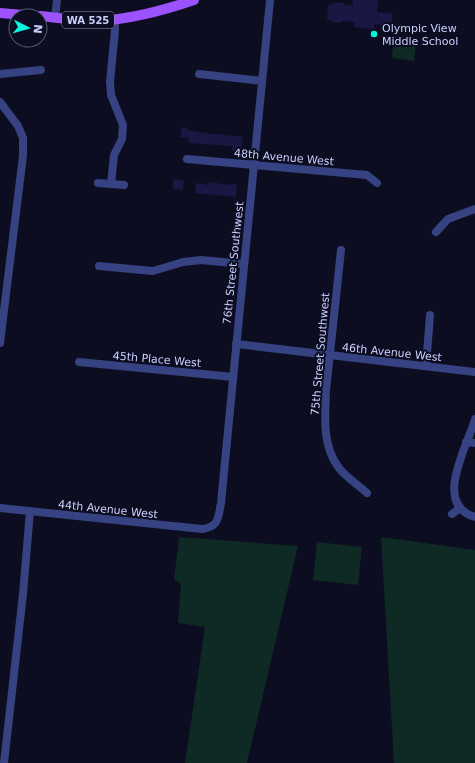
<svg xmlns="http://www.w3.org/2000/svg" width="475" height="763" font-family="'DejaVu Sans',sans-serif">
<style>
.green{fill:#0f2a24}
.building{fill:#181842}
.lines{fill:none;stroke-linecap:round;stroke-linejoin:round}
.minor{stroke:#364281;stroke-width:8}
.major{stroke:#9c52ff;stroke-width:10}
.poi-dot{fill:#00f6dd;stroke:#0c0d20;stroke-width:1.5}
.labels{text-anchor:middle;stroke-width:4;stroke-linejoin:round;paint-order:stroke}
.shield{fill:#0c0d20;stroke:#9296bc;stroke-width:1}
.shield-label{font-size:10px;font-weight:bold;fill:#cbd0ff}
.poi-label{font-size:11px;fill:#cbd0ff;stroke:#0c0d20;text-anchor:start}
.street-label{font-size:11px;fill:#cbd0ff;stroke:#0c0d20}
</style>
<rect width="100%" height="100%" fill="#0c0d20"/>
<g class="green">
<path d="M394,36l23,2 -3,23 -22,-3z"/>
<path d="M179,537l119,9 -51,217h-62l20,-136 -27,-4 3,-39 -7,-5z"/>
<path d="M381,537l94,13v213h-81z"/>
<path d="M317,542l45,5 -4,38 -45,-5z"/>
</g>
<g class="building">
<path d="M353,0h25l-1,12 16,2 -2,12 -17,-2v5l-20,-2 1,-5 -13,-1 -1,2 -11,-1 1,-2h-4l1,-15h4l1,-3 11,1v2l9,1z"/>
<path d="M182,127l5,1v2l18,3 38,4 -2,15 -9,-1 1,-5 -45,-3 1,-5 -9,-1z"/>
<path d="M173,179l11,1 -1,10 -10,-1z"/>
<path d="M209,182l21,3v-1h7l-1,13 -41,-4 1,-10 13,2z"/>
</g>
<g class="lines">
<g class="minor">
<path d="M55,18l2,-18"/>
<path d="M0,74l41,-4"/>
<path d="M199,74l63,7"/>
<path d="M0,102l18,24 5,12v18l-23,187"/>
<path d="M187,159l180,16 10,8"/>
<path d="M98,183l26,2"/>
<path d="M111,184l3,-29 8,-16 1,-14 -12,-30 -1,-13 5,-52v-11"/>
<path d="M436,232l12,-13 27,-10"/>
<path d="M341,250l-15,141c-1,26 -4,55 13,77 7,9 19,17 28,25"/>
<path d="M99,266l54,5 30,-9 18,-2 43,4"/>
<path d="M236,344l239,28"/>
<path d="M79,362l154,15"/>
<path d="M426,366l4,-51"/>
<path d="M475,419c-7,26 -43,86 0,98"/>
<path d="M466,442l9,1"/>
<path d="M0,508l202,21c17,-2 16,-11 19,-26l49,-503"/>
<path d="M452,514l8,-6"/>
<path d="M4,763l19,-169 7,-83"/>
</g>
<g class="major">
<path d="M0,13l35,3"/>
<path d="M40,16c19,2 39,5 58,5 34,-2 64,-10 96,-21"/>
</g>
</g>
<circle class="poi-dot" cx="374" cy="34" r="4"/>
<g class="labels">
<rect class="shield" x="62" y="12" width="52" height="16" rx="3"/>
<g class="shield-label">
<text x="88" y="24">WA 525</text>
</g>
<g class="poi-label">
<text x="382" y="32">Olympic View<tspan x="382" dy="13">Middle School</tspan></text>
</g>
<g class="street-label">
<text transform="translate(284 157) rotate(5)" y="4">48th Avenue West</text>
<text transform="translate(233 263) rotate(-84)" y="4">76th Street Southwest</text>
<text transform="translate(392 352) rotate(6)" y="4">46th Avenue West</text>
<text transform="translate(320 354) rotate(-85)" y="4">75th Street Southwest</text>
<text transform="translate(157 359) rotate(5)" y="4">45th Place West</text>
<text transform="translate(108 509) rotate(6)" y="4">44th Avenue West</text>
</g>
</g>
<g transform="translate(28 28) rotate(96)"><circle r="19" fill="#0c0d20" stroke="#585b79"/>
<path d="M0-3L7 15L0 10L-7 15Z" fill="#00f6dd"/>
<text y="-6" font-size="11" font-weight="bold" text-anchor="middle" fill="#cbd0ff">N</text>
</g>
</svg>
